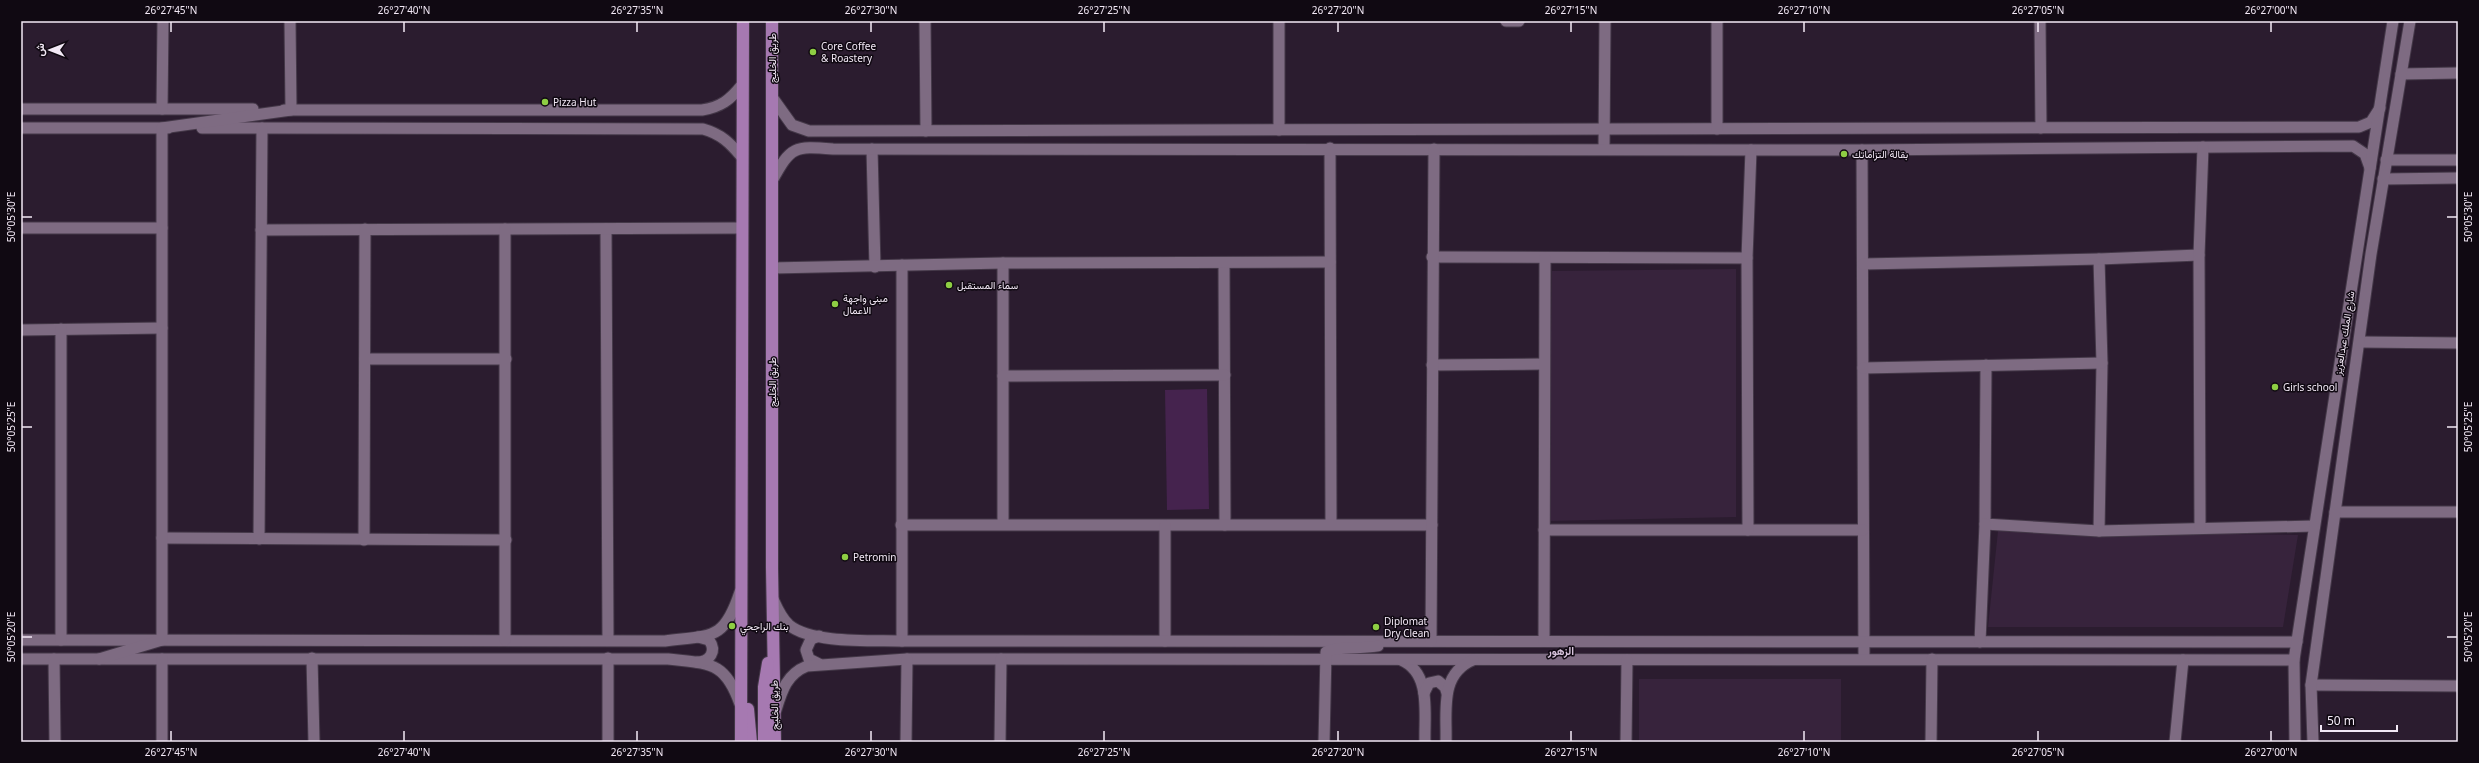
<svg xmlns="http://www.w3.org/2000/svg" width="2479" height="763" font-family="'Noto Sans',Vazirmatn,sans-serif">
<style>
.built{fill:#37233c}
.green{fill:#45234e}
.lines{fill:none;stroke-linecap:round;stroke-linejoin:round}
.minor-casing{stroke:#443848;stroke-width:13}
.major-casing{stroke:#443848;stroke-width:14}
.minor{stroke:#7e6b82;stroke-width:11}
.major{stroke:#a679b1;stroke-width:12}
.ticks{fill:none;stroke:#f3e9f6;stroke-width:1.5}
.poi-dot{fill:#8ece43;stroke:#100912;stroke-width:1.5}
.labels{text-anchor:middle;stroke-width:3;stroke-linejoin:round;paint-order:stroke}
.poi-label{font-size:10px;fill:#f3e9f6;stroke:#100912;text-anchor:start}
.street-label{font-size:10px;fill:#f3e9f6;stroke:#100912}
.neighbourhood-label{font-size:11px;font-weight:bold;fill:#d7c3dc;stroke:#100912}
.neatline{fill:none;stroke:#f3e9f6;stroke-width:1.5}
.ticks-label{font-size:10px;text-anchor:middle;fill:#f3e9f6}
</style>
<rect width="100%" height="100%" fill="#2b1c2f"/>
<g class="built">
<path d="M1736,269v248l-188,4 4,-250z"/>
<path d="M1998,531l300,4 -15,92h-295z"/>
<rect x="1639" y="679" width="202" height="63"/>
</g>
<path class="green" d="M1207,389l2,120 -42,1 -2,-120z"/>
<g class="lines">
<g class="minor-casing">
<g id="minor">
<path d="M925,21l1,110"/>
<path d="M1279,21v109"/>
<path d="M1506,21h13"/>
<path d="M2040,21l1,107"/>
<path d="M2401,74l57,-1"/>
<path d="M772,97l20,28 17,6 1550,-4 12,-5 9,-14"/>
<path d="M21,109h232"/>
<path d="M162,109l1,-88"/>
<path d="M284,110h418c19,-3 28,-10 40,-25"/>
<path d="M21,128h147"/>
<path d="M202,128l501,1c18,5 27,14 38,27"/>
<path d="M1717,129v-108"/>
<path d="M1330,148l1,376"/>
<path d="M872,149l3,118"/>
<path d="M1604,149l1,-128"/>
<path d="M1862,150l2,509"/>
<path d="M2386,160h72"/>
<path d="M2383,179l75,-1"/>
<path d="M772,181c19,-35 22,-35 61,-32l1029,1 491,-4 12,8 5,14"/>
<path d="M21,228h141"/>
<path d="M606,229l2,411"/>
<path d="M261,230l480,-2"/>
<path d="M1432,257l315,1"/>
<path d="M2099,259l3,104 -3,168"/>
<path d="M1003,263v261"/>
<path d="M1224,263l1,262"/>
<path d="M1863,264l236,-5 100,-4"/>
<path d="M902,265v376"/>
<path d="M772,268l231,-5 327,-1"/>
<path d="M21,330l141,-2"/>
<path d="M2360,342l98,1"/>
<path d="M365,359h141"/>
<path d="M1432,365l112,-1"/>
<path d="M1986,365l-1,159 114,7 215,-5"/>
<path d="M1863,368l239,-5"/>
<path d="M1003,376l222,-1"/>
<path d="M2335,512h123"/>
<path d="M901,525h531"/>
<path d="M1165,526v115"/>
<path d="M2200,527l-1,-272 4,-108"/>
<path d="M1544,530h319"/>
<path d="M1748,530l-1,-272 4,-108"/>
<path d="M162,538l344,2"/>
<path d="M259,539l3,-411"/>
<path d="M364,540l1,-311"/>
<path d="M773,599c4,9 8,19 16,26 23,19 84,15 113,16l1395,1"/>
<path d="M819,636l-8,3 -5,11 3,9 10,5"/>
<path d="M21,640l644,1c47,-6 59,0 75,-49"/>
<path d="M61,640v-311"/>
<path d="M505,640v-411"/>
<path d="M1431,641l3,-492"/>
<path d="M1544,641l1,-383"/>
<path d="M1980,642l5,-118"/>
<path d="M312,658l2,84"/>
<path d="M608,658v84"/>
<path d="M21,659h647c42,5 57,2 72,45"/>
<path d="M54,659l1,83"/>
<path d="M99,659l63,-19v-512l129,-18 -1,-89"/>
<path d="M1401,660c31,13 23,54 24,82"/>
<path d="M697,662c13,0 20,-11 12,-22l-11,-3"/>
<path d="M2311,685l147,1"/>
<path d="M1424,693l5,-10 9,-2 7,6 2,6"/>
<path d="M776,710c6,-20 11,-36 31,-44l100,-7 1387,1"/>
<path d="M162,742v-83"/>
<path d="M906,742l1,-83"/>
<path d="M1000,742l1,-83"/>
<path d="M1324,742l2,-90c8,-6 39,-3 52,-6"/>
<path d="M1446,742c1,-30 -7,-68 27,-82"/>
<path d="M1626,742l1,-82"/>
<path d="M1931,742l1,-83"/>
<path d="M2175,742l8,-82"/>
<path d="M2295,742l-1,-82 99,-639"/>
<path d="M2313,742l-2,-57 60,-431 39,-233"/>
</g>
</g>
<g class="major-casing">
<g id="major">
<path d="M772,21v547l3,174"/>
<path d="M748,709l3,33"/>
<path d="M741,742l2,-721"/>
<path d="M764,742v-55l4,-24"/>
</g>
</g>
<use href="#minor" class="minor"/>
<use href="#major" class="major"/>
</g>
<path class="ticks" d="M171,22v10M404,22v10M637,22v10M871,22v10M1104,22v10M1338,22v10M1571,22v10M1804,22v10M2038,22v10M2271,22v10M22,217h10M2447,217h10M22,427h10M2447,427h10M22,637h10M2447,637h10M171,731v10M404,731v10M637,731v10M871,731v10M1104,731v10M1338,731v10M1571,731v10M1804,731v10M2038,731v10M2271,731v10"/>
<g class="poi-dot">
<circle cx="813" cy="52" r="4"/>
<circle cx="545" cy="102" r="4"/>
<circle cx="1844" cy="154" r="4"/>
<circle cx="949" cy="285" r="4"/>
<circle cx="835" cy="304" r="4"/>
<circle cx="2275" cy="387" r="4"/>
<circle cx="845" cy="557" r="4"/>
<circle cx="732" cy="626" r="4"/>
<circle cx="1376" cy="627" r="4"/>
</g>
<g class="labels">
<g class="poi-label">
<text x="821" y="50">Core Coffee<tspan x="821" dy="12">&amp; Roastery</tspan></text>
<text x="553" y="106">Pizza Hut</text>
<text x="1852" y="158">بقالة التزاماتك</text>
<text x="957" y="289">سماء المستقبل</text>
<text x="843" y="302">مبنى واجهة<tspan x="843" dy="12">الاعمال</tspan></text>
<text x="2283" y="391">Girls school</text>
<text x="853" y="561">Petromin</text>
<text x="1384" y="625">Diplomat<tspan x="1384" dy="12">Dry Clean</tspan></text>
<text x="740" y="630">بنك الراجحي</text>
</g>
<g class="street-label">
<text transform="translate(772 58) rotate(-90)" y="4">طريق الخليج</text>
<text transform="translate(2344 333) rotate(-81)" y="4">شارع الملك عبدالعزيز</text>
<text transform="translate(772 382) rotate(-90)" y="4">طريق الخليج</text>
<text transform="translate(774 705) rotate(-91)" y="4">طريق الخليج</text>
</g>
<g class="neighbourhood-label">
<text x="1561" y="655">الزهور</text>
</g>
</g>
<rect width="2479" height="763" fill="none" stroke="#100912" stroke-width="44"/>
<g transform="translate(50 50) rotate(270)" stroke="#100912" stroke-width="3" paint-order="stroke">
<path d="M0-3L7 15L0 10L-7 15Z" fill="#f3e9f6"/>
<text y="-6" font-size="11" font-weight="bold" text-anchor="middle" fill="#f3e9f6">ش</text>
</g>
<path d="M2321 725v6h76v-6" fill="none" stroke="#f3e9f6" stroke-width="2"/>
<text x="2327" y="725" font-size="12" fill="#f3e9f6" stroke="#100912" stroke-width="3" paint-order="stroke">50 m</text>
<rect x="22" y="22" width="2435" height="719" class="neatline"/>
<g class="ticks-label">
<text x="171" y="14">26°27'45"N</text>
<text x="404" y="14">26°27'40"N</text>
<text x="637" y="14">26°27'35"N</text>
<text x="871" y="14">26°27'30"N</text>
<text x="1104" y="14">26°27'25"N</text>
<text x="1338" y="14">26°27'20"N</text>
<text x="1571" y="14">26°27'15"N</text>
<text x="1804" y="14">26°27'10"N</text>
<text x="2038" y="14">26°27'05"N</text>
<text x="2271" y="14">26°27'00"N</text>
<text transform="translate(2468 217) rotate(-90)" y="4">50°05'30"E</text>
<text transform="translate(11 217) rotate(-90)" y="4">50°05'30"E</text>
<text transform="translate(2468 427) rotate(-90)" y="4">50°05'25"E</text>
<text transform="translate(11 427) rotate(-90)" y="4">50°05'25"E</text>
<text transform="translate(2468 637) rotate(-90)" y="4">50°05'20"E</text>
<text transform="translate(11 637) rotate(-90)" y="4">50°05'20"E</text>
<text x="171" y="756">26°27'45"N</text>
<text x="404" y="756">26°27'40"N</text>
<text x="637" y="756">26°27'35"N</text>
<text x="871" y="756">26°27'30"N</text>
<text x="1104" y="756">26°27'25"N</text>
<text x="1338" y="756">26°27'20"N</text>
<text x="1571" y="756">26°27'15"N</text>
<text x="1804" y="756">26°27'10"N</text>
<text x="2038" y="756">26°27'05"N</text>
<text x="2271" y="756">26°27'00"N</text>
</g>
</svg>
